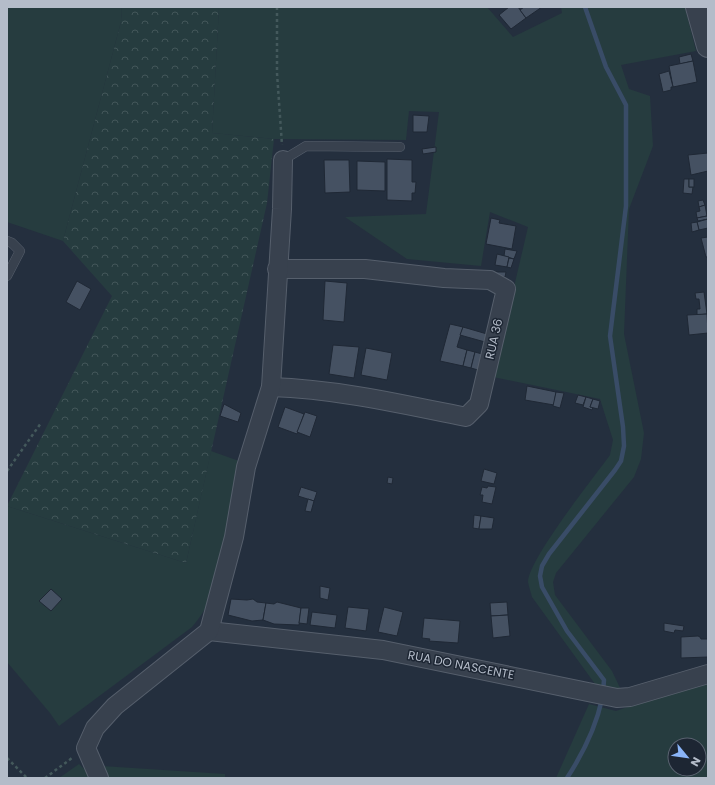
<svg xmlns="http://www.w3.org/2000/svg" width="715" height="785" font-family="Poppins,sans-serif">
<style>
.grass{fill:#263c3f;fill-rule:evenodd}
.forest{fill:url(#forest-crowns)}
.lines{fill:none;stroke-linecap:round;stroke-linejoin:round}
.stream{stroke:#394c67;stroke-width:4.5}
.building{fill:#455162;stroke:#1f2835}
.service-casing{stroke:#565f6c;stroke-width:10}
.minor-casing{stroke:#565f6c;stroke-width:20}
.tertiary-casing{stroke:#565f6c;stroke-width:24}
.path{stroke:#44595c;stroke-width:2.5;stroke-dasharray:3 3;stroke-linecap:butt}
.service{stroke:#38414e;stroke-width:9}
.minor{stroke:#38414e;stroke-width:18}
.tertiary{stroke:#38414e;stroke-width:22}
.labels{text-anchor:middle;stroke-width:3;stroke-linejoin:round;paint-order:stroke}
.street-label{font-size:12px;fill:#b4bcc9;stroke:#1d2633}
</style>
<defs>
<pattern id="forest-crowns" width="20" height="18" patternUnits="userSpaceOnUse"><rect width="20" height="18" fill="#263c3f"/><path d="M2 6a3 3 0 1 1 6 0M12 15a3 3 0 1 1 6 0" fill="none" stroke="#435659"/></pattern>
</defs>
<rect width="100%" height="100%" fill="#242f3e"/>
<g class="grass">
<path d="M7,7h115l-1,15 -58,219 -56,-19z"/>
<path d="M219,7h268l26,30 49,-24 -1,-6h124l11,44 -75,14 8,24 21,7 3,50 -24,63 -5,125 20,99 -3,26 -7,18 -78,96 -3,9 2,13 57,76 10,21 -27,-8 -63,-87c-1,-4 -3,-10 -4,-15 0,-22 66,-105 82,-127l3,-15 -13,-41 -107,-22 35,-150 -38,-15 -9,54 -74,-7 -62,-42 81,-3 13,-102 -30,-1 -3,29 -132,-1 -62,-6z"/>
<path d="M211,451l28,10 -20,116c-6,19 -14,35 -27,50l-133,99 -9,-13 -43,-51v-156l179,57z"/>
<path d="M708,682v96h-152l33,-74 27,7 51,-18zM675,745h24v24h-24z"/>
<path d="M79,764l8,8 3,6h-31z"/>
<path d="M102,766l123,8v4h-117z"/>
</g>
<path class="forest" d="M122,7h97l-7,126 62,6 -7,64 -81,360 -179,-57 105,-210 -49,-55 58,-219z"/>
<g class="lines">
<g class="stream">
<path d="M585,7l21,60 20,38v101l-16,130 13,91 1,19 -3,15 -6,9 -66,84 -7,12 -2,10 2,11 25,44 37,49 -1,12"/>
<path d="M567,778c15,-23 29,-51 35,-79"/>
</g>
</g>
<g class="building">
<path d="M509,7h9l8,11 -15,11 -12,-14z"/>
<path d="M524,7h18l-16,11 -6,-8z"/>
<path d="M691,54l2,7 -13,3 -1,-7z"/>
<path d="M693,61l4,21 -24,5 -4,-21z"/>
<path d="M669,71l4,16h-2v3l-8,2 -4,-18z"/>
<path d="M413,115l16,1 -2,16h-14z"/>
<path d="M436,147v5l-13,2 -1,-5z"/>
<path d="M708,153v18l-17,4 -3,-20z"/>
<path d="M387,159l25,1v22h4l-1,11h-3v8l-25,-1z"/>
<path d="M324,160h25l1,32 -25,1z"/>
<path d="M357,161l28,1v29l-28,-1z"/>
<path d="M684,179h5v8h4l-1,7 -9,-1z"/>
<rect x="689" y="179" width="5" height="8"/>
<path d="M703,200l2,5 -6,2 -1,-6z"/>
<path d="M705,205l2,11 -10,2 -1,-6 4,-1 -1,-4z"/>
<path d="M707,216l1,3 -10,2 -1,-3z"/>
<path d="M491,218l9,2 -1,3 17,3 -4,23 -26,-5z"/>
<path d="M708,219v9l-9,2 -2,-8z"/>
<path d="M697,222l2,8 -7,2 -1,-9z"/>
<path d="M708,237v20h-2l-5,-19z"/>
<path d="M505,249l12,2 -3,8 -10,-3z"/>
<path d="M497,254l12,3 -2,10 -12,-2z"/>
<path d="M509,258l5,1 -3,9 -4,-1z"/>
<path d="M495,272h11l-1,5 -10,-1z"/>
<path d="M77,281l14,8 -11,21 -14,-8z"/>
<path d="M325,281l22,2 -3,39 -21,-2z"/>
<path d="M704,292l3,22 -10,1v-6h3l-1,-10h-3l-1,-6z"/>
<path d="M707,314l1,19 -19,2 -2,-20z"/>
<path d="M450,324l13,3 -6,20 10,3 -4,16 -23,-5z"/>
<path d="M463,327l24,7 -2,8 -25,-7z"/>
<path d="M333,345l26,2 -5,31 -25,-4z"/>
<path d="M366,348l26,5 -5,27 -26,-5z"/>
<path d="M467,350l8,2 -4,16 -8,-2z"/>
<path d="M475,352l7,2 -4,16 -7,-2z"/>
<path d="M527,386l29,6 -2,13 -29,-5z"/>
<path d="M556,392l8,1 -4,15 -7,-2z"/>
<path d="M578,395l8,2 -3,8 -8,-2z"/>
<path d="M586,397l7,2 -3,8h3l-1,3 -9,-3z"/>
<path d="M593,399l7,2 -2,8 -8,-2z"/>
<path d="M224,404l17,9 -3,9 -18,-6z"/>
<path d="M285,407l19,7 -7,20 -19,-7z"/>
<path d="M305,412l12,4 -7,21 -13,-5z"/>
<path d="M484,469l13,4 -3,11 -13,-3z"/>
<path d="M388,477l5,1 -1,6 -5,-1z"/>
<path d="M488,486l8,1 -4,17 -10,-2 1,-7h-3l2,-8 5,1z"/>
<path d="M301,487l16,5 -3,9 -16,-5z"/>
<path d="M308,499l6,2 -3,11 -6,-1z"/>
<path d="M474,515l7,1 -2,13 -6,-1z"/>
<path d="M481,516l13,2 -2,11h-13z"/>
<path d="M320,586l10,2 -2,12 -8,-2z"/>
<path d="M51,589l11,10 -11,12 -12,-10z"/>
<path d="M231,599l16,1 6,-1 4,3 9,1 -3,17 -11,1 -24,-6z"/>
<path d="M277,602l24,6 -2,17 -25,-1 -11,-4 3,-17 8,1z"/>
<path d="M507,602l1,13 -17,1 -1,-13z"/>
<path d="M348,607l21,2 -3,22 -21,-3z"/>
<path d="M384,607l19,5 -6,24 -19,-4z"/>
<path d="M301,608h8l-2,16 -8,-1z"/>
<path d="M312,612l25,3 -2,13 -25,-3z"/>
<path d="M508,615l2,21 -17,2 -2,-22z"/>
<path d="M424,618l36,3 -2,22 -29,-2 1,-2 -8,-1z"/>
<path d="M664,623l20,3 -1,5 -8,-1 -1,3 -10,-2z"/>
<path d="M698,636l2,1 1,2h7v18l-27,1v-21z"/>
</g>
<g class="lines">
<g class="service-casing">
<g id="service">
<path d="M283,160l23,-14 94,1"/>
<path d="M7,241l5,2 8,8 -13,25"/>
</g>
</g>
<g class="minor-casing">
<g id="minor">
<path d="M271,387c65,2 131,17 195,30l13,-13 27,-115 -16,-9 -46,-2 -79,-9h-88"/>
<path d="M209,631l174,19 234,48 13,-1 78,-23"/>
<path d="M99,778l-13,-30 9,-20 20,-22 94,-75 25,-94 12,-70 25,-80 11,-178 1,-49"/>
</g>
</g>
<g class="tertiary-casing">
<path id="tertiary" d="M697,7l11,39"/>
</g>
<g class="path">
<path d="M277,7v66l5,72"/>
<path d="M7,471l34,-48"/>
<path d="M7,758l20,20"/>
<path d="M45,778l27,-20"/>
</g>
<use href="#service" class="service"/>
<use href="#minor" class="minor"/>
<use href="#tertiary" class="tertiary"/>
</g>
<g class="labels">
<g class="street-label">
<text transform="translate(494 339) rotate(-77)" y="4">RUA 36</text>
<text transform="translate(461 665) rotate(11)" y="4">RUA DO NASCENTE</text>
</g>
</g>
<rect width="715" height="785" fill="none" stroke="#b4bcc9" stroke-width="16"/>
<g transform="translate(687 757) rotate(119)"><circle r="19" fill="#1d2633" stroke="#59626f"/>
<path d="M0-3L7 15L0 10L-7 15Z" fill="#8ab4f8"/>
<text y="-6" font-size="11" font-weight="bold" text-anchor="middle" fill="#b4bcc9">N</text>
</g>
</svg>
